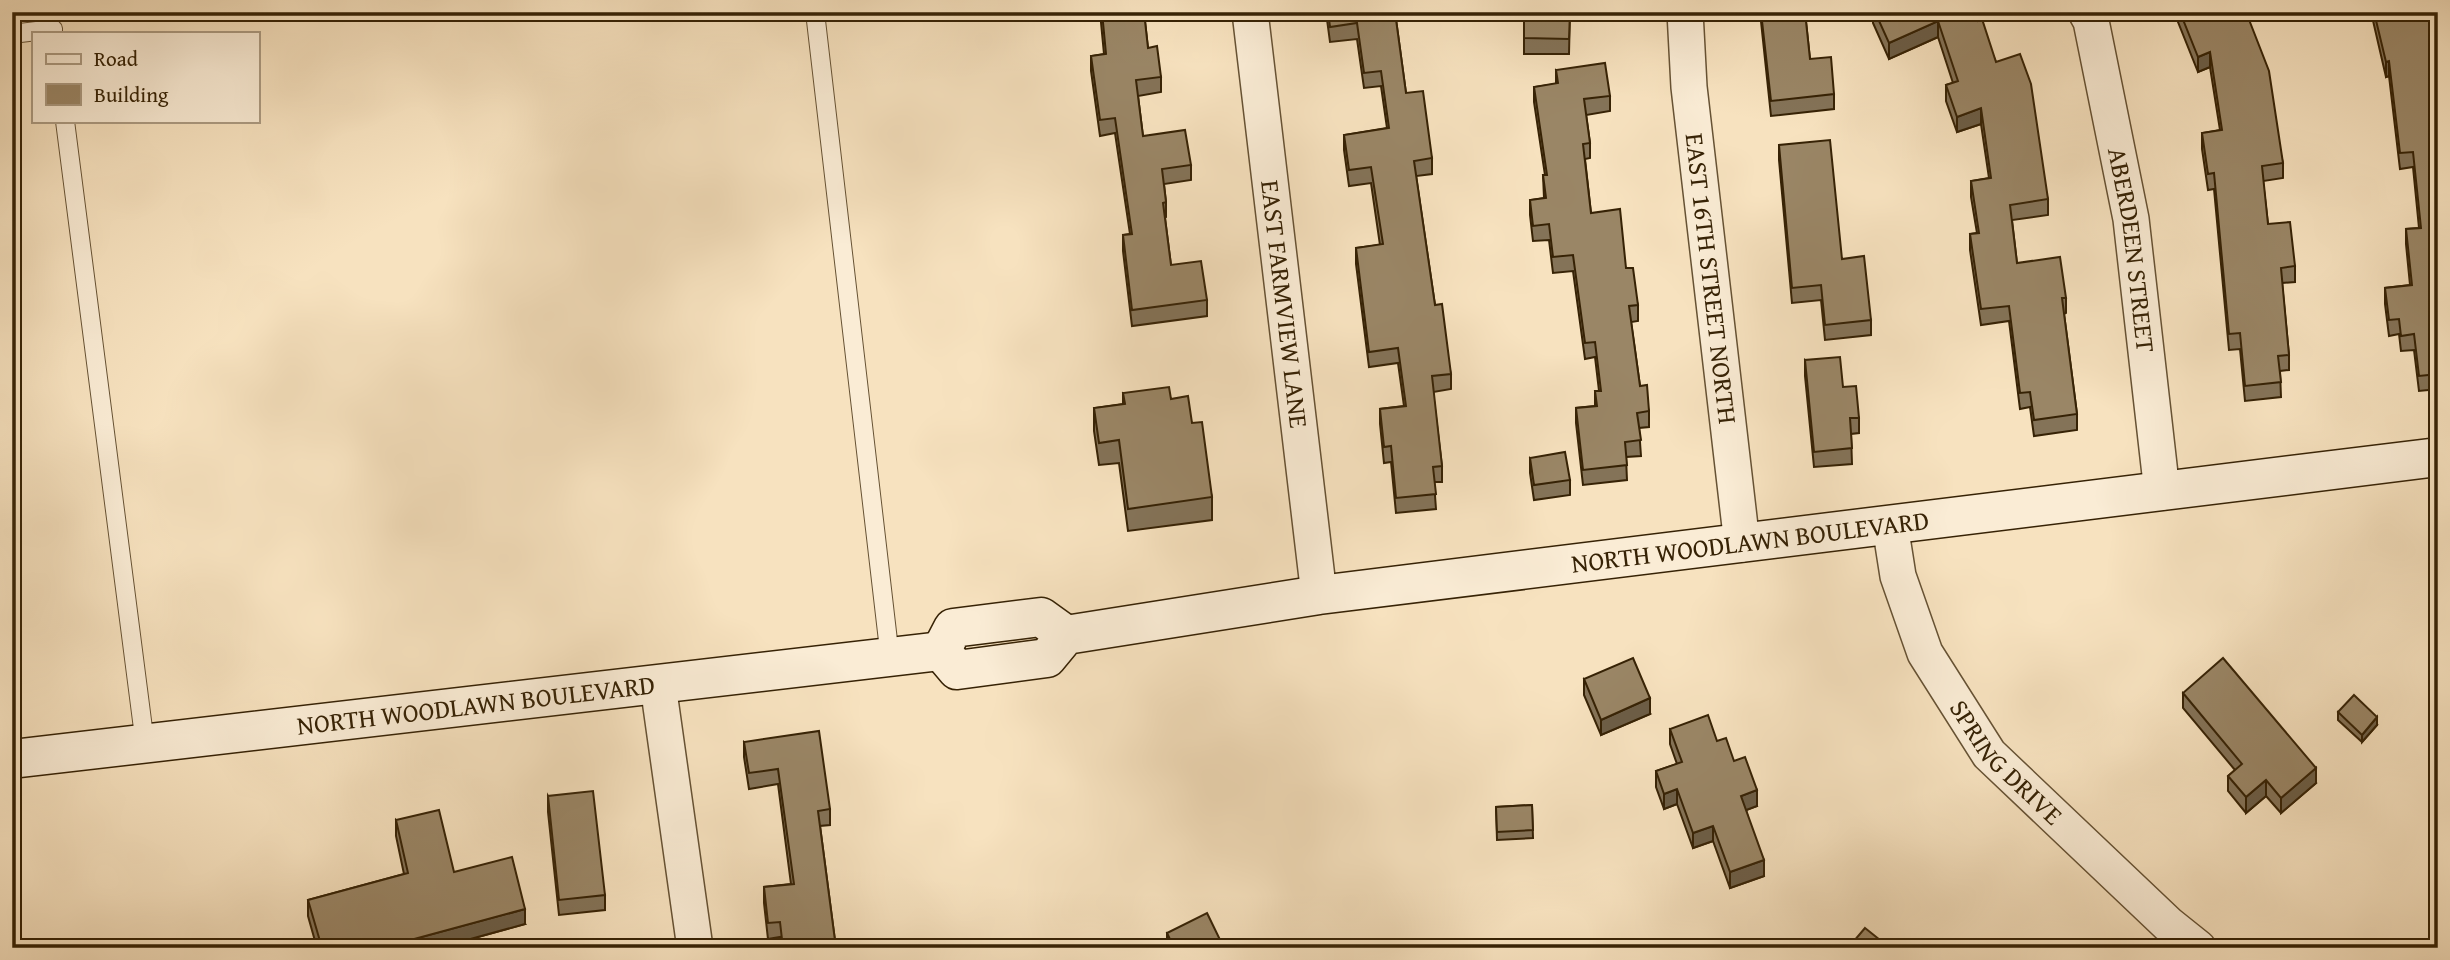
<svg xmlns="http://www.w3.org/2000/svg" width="2450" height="960" font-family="'Gentium Book Plus',serif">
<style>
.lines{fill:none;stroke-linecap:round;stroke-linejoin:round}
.lane-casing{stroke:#665234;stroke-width:20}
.street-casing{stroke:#665234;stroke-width:38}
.secondary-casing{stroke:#362205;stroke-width:41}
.lane{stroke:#faecd5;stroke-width:18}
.street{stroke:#faecd5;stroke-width:35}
.secondary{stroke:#faecd5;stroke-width:38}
.wall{fill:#847358;stroke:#362205;stroke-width:2}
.shaded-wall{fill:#6c5e47;stroke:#362205;stroke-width:2}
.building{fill:#9a8666;stroke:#362205;stroke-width:2}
.labels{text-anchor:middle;stroke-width:7;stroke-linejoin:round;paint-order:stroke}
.street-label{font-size:26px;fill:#362205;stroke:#faecd5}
</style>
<rect width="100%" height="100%" fill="#f7e2bf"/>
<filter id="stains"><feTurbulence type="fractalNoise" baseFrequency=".00286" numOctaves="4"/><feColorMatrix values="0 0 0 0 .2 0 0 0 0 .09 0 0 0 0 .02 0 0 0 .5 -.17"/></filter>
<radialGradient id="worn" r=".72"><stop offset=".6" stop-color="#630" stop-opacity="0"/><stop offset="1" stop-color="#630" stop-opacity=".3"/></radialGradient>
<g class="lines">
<g class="lane-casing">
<g id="lane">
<path d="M815,12l75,646"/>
<path d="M12,34l41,-5v4"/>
<path d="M65,121l80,623"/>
</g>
</g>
<g class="street-casing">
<g id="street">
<path id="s1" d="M1250,12l69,583"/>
<path id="s2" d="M1685,12l4,75 53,457"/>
<path id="s3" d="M2086,12l5,9 40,198 31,273"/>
<path id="s4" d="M1890,525l8,51 27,77 64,101 179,170 30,24"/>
<path d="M658,685l37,263"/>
</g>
</g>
<g class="secondary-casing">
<g id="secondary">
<path id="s5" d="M941,651l16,19 90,-12 19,-23 253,-40 1119,-138"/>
<path d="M941,651l12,-23 88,-11 25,18"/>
<path id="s6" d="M12,759l929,-108"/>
</g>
</g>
<use href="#lane" class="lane"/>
<use href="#street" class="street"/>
<use href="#secondary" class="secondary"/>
</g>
<g class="wall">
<path d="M1100,12h44l4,36 13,29v15l-23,4 5,40 48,29v15l-27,4 2,18v15l-1,1 6,47 36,35v16l-75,10 -9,-75v-16l7,-1 -15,-101 -15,3 -9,-65v-15l13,-2z"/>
<path d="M1326,12h69l11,81 26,65v16l-16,2 19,129 16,69v15l-18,3 9,74v16h-8l2,27 -40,4 -5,-51 -7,1 -4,-39v-15l24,-3 -6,-43 -29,4 -13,-103v-16l24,-3 -9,-62 -22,3 -5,-36v-15l43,-7 -6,-42 -17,2 -7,-49 -27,3z"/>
<path d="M1524,12h46l-1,42h-45z"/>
<path d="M1760,12h45l5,47 24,35v15l-63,7z"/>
<path d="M1873,12h101l22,50 52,137v16l-36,5 5,43 49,35v15l-2,1 13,100v16l-43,6 -4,-29 -10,2 -11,-88 -28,4 -11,-75v-16l7,-1 -6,-36v-16l18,-3 -8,-54 -24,8 -11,-31v-16l7,-2 -15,-46 -49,22 -16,-36z"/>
<path d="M2174,12h72l37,151v15l-20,3 5,43 27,42v16l-13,1 7,72v15l-9,1 1,26 -36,4 -5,-52 -11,1 -15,-161 -6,1 -6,-41v-16l18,-3 -10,-63 -12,5z"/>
<path d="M2371,12h52l1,6 14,-4v375l-19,2 -5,-41 -13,1 -2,-17 -10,2 -4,-32v-16l25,-3 -4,-41v-15l13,-1 -6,-61 -13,2 -11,-93 -3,1z"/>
<path d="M1556,70l54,26v15l-24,4 4,28v15l-5,1 6,54 35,55 12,37v16l-7,1 9,64 9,25v16l-10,1 2,28 -15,1 1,23 -44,5 -7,-62v-15l19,-2v-15h4l-4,-34 -10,2 -12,-88 -20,2 -4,-33 -16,1 -3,-26v-15l14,-2 -1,-23h2l-11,-73v-15l22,-3z"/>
<path d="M1779,145l63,114 29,61v15l-46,5 -4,-40 -29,3 -13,-143z"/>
<path d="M1805,360l38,27 16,31v15l-8,1 1,30 -38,3 -9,-91z"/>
<path d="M1123,393l48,6 21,24 20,74v23l-84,11 -9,-68 -20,2 -5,-34v-23l29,-4z"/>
<path d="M1530,458l40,22v15l-36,5 -4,-27z"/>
<path d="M1584,679l66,35 -49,21 -17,-40z"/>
<path d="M2183,693l133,90 -35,30 -15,-17 -20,17 -18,-22v-15l7,-6 -52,-62z"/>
<path d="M2338,712l39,13 -15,17 -24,-22z"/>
<path d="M1670,729l47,12 17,20 23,45 -11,4 18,66 -34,12 -17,-47 -20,7 -16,-44 -13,5 -8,-22v-16l21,-7 -7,-20z"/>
<path d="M744,742l86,67v16l-10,1 16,122h-55l-1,-11 -12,2 -4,-36v-16l27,-3 -13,-100 -29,5 -5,-32z"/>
<path d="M548,796l57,99v15l-46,5 -11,-103z"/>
<path d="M1532,805l1,33 -36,2 -1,-33z"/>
<path d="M396,820l58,52 71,52 -87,24h-121l-9,-32v-16l96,-26 -8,-38z"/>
<path d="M1167,933l57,15h-57z"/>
</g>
<g class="shaded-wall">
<path d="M1938,21v16l-49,22v-16z"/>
<path d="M2210,52v15l-12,5v-15z"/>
<path d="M2389,61v15l-3,1v-15z"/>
<path d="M1981,108v16l-24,8v-15z"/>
<path d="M1650,698v16l-49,21v-15z"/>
<path d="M2377,717v8l-15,17v-7z"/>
<path d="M2316,768v15l-35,30v-15z"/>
<path d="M2266,780v16l-20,17v-16z"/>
<path d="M1677,789v15l-13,5v-15z"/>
<path d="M1757,790v16l-16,6v-16z"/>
<path d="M1713,826v15l-20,7v-15z"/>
<path d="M1764,860v16l-34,12v-16z"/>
<path d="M525,909v15l-87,24h-57z"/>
</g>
<g class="building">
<path d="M1102,12h42l4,36 9,-2 4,31 -25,3 7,56 42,-6 6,35 -29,4 4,33 -3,1 8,62 30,-4 6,39 -75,10 -9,-75 9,-1 -17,-116 -15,2 -9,-64 15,-2z"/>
<path d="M1328,12h67l11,81 17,-2 9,67 -18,3 21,144 7,-1 9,70 -19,2 10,90 -9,1 3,27 -40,4 -5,-52 -7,1 -4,-38 26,-3 -8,-58 -29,4 -13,-104 27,-4 -12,-77 -22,3 -5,-35 45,-7 -8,-57 -17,2 -7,-50 -27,4z"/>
<path d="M1524,12h46l-1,27 -45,-1z"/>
<path d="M1761,12h44l5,47 21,-2 3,37 -63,7z"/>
<path d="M1875,12h99l4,9 4,-2 14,43 24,-8 11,30 17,115 -38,6 7,58 43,-6 6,41h-4l15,116 -43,6 -4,-28 -10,1 -11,-87 -28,3 -11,-75 9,-1 -8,-52 20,-3 -10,-70 -24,9 -11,-32 12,-4 -20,-60 -49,22z"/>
<path d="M2180,12h66l23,59 14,92 -21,3 6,58 22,-2 5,44 -14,2 8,87 -11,1 3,26 -36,4 -5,-53 -11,1 -15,-161 -6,1 -6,-41 20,-3 -12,-78 -12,5z"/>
<path d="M2374,12h49l1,6 14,-4v360l-19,2 -5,-42 -13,2 -2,-17 -10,1 -4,-32 27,-3 -6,-56 15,-1 -8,-76 -13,1 -11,-92 -3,1z"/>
<path d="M1605,63l5,33 -26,3 6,44 -7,1 8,69 29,-4 6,59h7l5,37 -9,1 11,80 7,-1 2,26 -12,2 4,27 -16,2 2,23 -44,5 -7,-62 21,-2 -2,-15h6l-6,-49 -10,1 -12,-88 -20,2 -4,-33 -16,2 -3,-26 16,-2 -3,-23h4l-13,-88 24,-4 -2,-13z"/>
<path d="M1830,140l12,119 22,-3 7,64 -46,5 -4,-40 -29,3 -13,-143z"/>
<path d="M1840,357l3,30 13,-1 3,32h-9l2,30 -38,4 -9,-92z"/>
<path d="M1169,387l2,12 17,-3 4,27 10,-1 10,75 -84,12 -9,-69 -20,3 -5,-35 31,-4 -2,-11z"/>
<path d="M1565,452l5,28 -36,5 -4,-27z"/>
<path d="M1633,658l17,40 -49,22 -17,-41z"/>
<path d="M2223,658l93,110 -35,30 -15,-18 -20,17 -18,-21 14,-12 -59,-71z"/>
<path d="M2354,695l23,22 -15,18 -24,-23z"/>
<path d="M1708,715l9,26 9,-3 8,23 11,-4 12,33 -16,6 23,64 -34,12 -17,-46 -20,7 -16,-44 -13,5 -8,-23 26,-9 -12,-33z"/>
<path d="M819,731l11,78 -12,2 18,137h-53l-3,-26 -12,1 -4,-36 30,-3 -16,-115 -29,4 -5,-31z"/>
<path d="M593,791l12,104 -46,5 -11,-104z"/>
<path d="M1532,805l1,25 -36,2 -1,-25z"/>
<path d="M439,810l15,62 58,-15 13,52 -144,39h-59l-14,-48 100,-27 -12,-53z"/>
<path d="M1207,913l17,35h-50l-7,-15z"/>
<path d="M1865,928l25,20h-42z"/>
</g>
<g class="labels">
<g class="street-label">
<text dy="9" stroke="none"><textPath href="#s3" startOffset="243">ABERDEEN STREET</textPath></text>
<text dy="9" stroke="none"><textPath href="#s2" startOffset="268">EAST 16TH STREET NORTH</textPath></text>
<text dy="9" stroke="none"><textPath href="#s1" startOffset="294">EAST FARMVIEW LANE</textPath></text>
<text dy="9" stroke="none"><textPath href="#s5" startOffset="836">NORTH WOODLAWN BOULEVARD</textPath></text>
<text dy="9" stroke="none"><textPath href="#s6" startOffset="467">NORTH WOODLAWN BOULEVARD</textPath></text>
<text dy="9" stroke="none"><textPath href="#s4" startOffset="270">SPRING DRIVE</textPath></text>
</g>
</g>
<rect width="2450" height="960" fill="none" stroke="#f7e2bf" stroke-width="42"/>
<rect x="14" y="14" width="2422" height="932" fill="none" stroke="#362205" stroke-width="3.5"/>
<rect x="21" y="21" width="2408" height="918" fill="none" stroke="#362205" stroke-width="2"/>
<rect x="32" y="32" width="228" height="91" fill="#faecd5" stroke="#ac9b82" stroke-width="2"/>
<rect x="46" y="54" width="35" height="10" fill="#faecd5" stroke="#ac9b82" stroke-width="2"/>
<text x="94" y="66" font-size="21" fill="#362205">Road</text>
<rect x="46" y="84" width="35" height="21" fill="#9a8666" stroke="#ac9b82" stroke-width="2"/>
<text x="94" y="102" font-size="21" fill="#362205">Building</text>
<rect width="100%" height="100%" filter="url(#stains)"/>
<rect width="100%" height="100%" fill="url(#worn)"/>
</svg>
